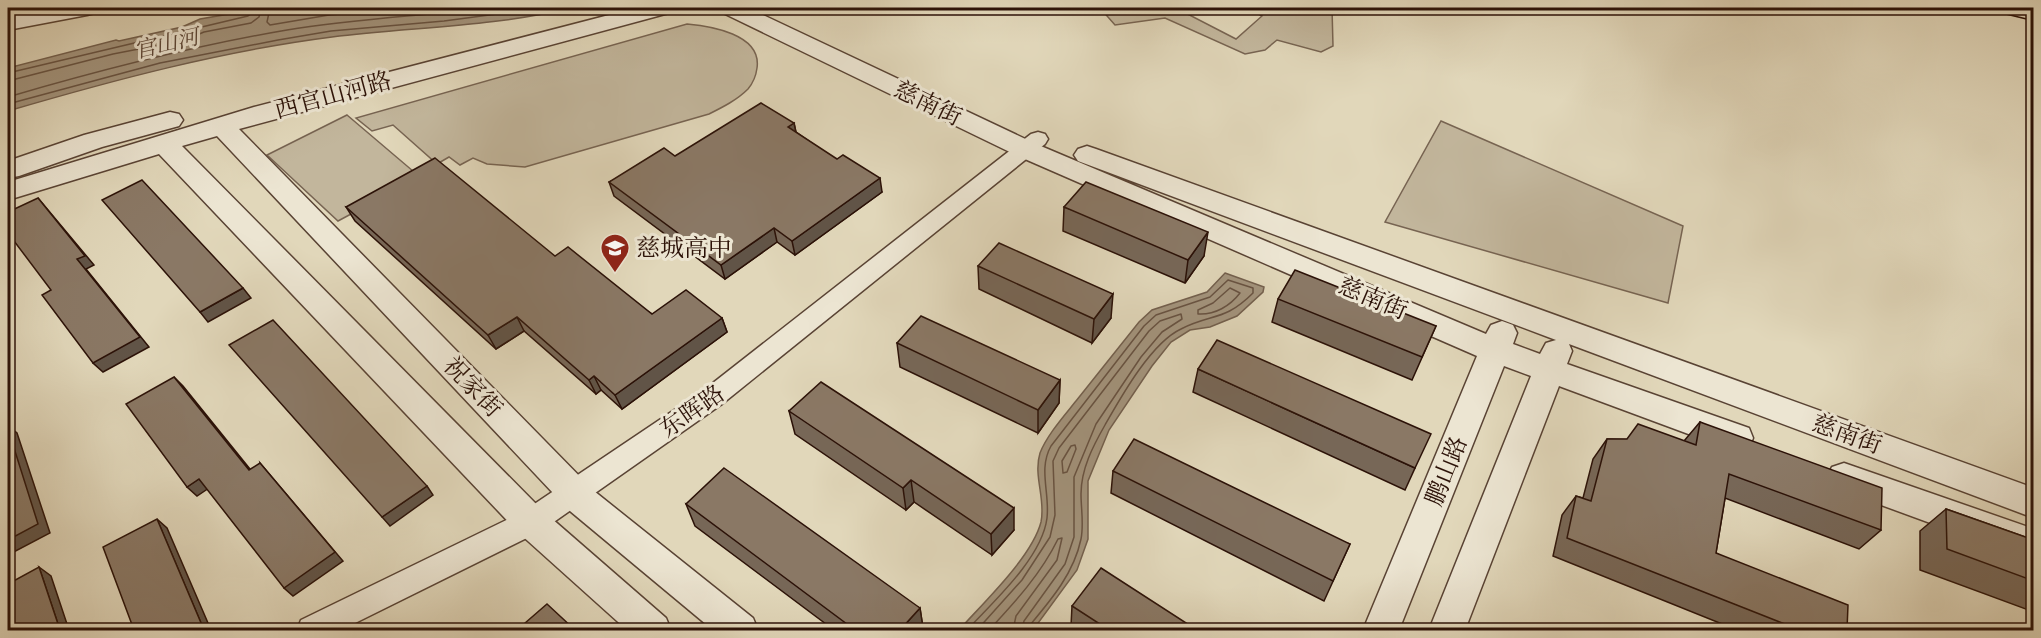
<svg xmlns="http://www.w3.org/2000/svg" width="2041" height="638" font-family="'Gentium Book Plus','Noto Serif SC',serif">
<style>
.green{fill:#c2b69c;stroke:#776452;stroke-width:1.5}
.water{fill:#a3947d;stroke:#73604e;stroke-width:1.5}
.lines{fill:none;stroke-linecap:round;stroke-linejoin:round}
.shore{stroke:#685342;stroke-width:1.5}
.minor-casing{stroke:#594334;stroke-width:3}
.tertiary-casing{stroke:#594334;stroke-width:3}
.trunk-casing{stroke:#2c1208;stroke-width:3}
.minor{fill:#ece5d2;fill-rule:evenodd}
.tertiary{fill:#ece5d2;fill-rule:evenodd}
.trunk{fill:#e1d7ba;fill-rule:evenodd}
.wall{fill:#776757;stroke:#2c1208;stroke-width:1.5}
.shaded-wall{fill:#615447;stroke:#2c1208;stroke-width:1.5}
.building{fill:#8a7865;stroke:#2c1208;stroke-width:1.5}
.labels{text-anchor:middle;stroke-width:6;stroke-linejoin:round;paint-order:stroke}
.far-water-label{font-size:22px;font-style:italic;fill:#5c4637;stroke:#ece5d2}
.street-label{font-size:24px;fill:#2c1208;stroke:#ece5d2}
.poi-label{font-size:24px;fill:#2c1208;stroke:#ece5d2;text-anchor:start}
</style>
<rect width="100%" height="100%" fill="#e1d7ba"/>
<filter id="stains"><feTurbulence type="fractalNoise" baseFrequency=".00333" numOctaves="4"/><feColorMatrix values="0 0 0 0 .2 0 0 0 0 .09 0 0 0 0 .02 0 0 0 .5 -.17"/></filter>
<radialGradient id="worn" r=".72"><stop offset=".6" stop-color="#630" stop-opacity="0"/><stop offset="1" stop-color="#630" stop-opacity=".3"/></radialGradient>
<g class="green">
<path d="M1100,8h76l60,31 26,-23 -14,-8h84l1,38 -12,6 -44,-12 -12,10 -20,4 -80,-36 -50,7z"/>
<path d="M687,24c23,2 75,10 70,44 -1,8 -4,15 -9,21 -11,11 -25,18 -39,25l-184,53 -38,-3 -14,-6 -13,7 -11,-8 -12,7 -44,-39 -21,6 -16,-13z"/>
<path d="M347,115l73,62 -82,44 -71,-66z"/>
<path d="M1441,121l242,105 -15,77 -283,-81z"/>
</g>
<g class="water">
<path d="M264,8h307c-78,19 -160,19 -239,29 -110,14 -218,43 -324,74v-43l108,-28 3,1 63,-14 18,-8z"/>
<path d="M1225,273l39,14 -1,5 -26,24 -27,11 -20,3 -19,12 -19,24 -43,64 -21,51v58l-11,31 -44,60h-74c24,-27 73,-73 82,-108 5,-23 -8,-46 -1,-69 7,-18 24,-37 36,-52 21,-26 42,-53 63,-79l13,-12 55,-18z"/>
</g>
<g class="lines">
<g class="shore">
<path d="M270,8l-3,14 3,3 59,-10 82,-7"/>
<path d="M8,73l240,-57 4,-3 1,-5"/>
<path d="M8,81l105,-27 72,-14 19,-8 47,-9 8,-6 2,-9"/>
<path d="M8,97c92,-27 185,-51 279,-67 67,-11 134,-14 200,-22"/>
<path d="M8,104l152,-41 118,-23 53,-9 113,-10 98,-13"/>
<path d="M1230,288l10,5c-10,13 -25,22 -42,21v-4l15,-7z"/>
<path d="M1075,445l1,4 -9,23 -4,1 -1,-12 9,-15z"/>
<path d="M967,630c26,-28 75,-72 80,-112 3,-25 -9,-49 4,-72l93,-120 12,-11 54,-18 18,-17 25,8v5c-29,29 -41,20 -72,36 -30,14 -60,68 -76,96 -12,21 -24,44 -24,69 0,15 3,30 0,45 -7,34 -30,61 -51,86l-1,5"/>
<path d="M977,630l45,-50 28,-43 5,-22 -2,-54 6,-13 90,-117 11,-10 21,-7 1,5 -20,13 -21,25 -45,67 -22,53v60l-9,27 -41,57 -2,9"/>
<path d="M989,630c26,-28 52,-56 69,-91l4,-1 -5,22 -41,56 -3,14"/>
</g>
<g class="minor-casing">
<path id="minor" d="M1038,132l7,2 3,5 -3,5 -323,260 -181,127 -200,99h-44l4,-10 220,-107 183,-123 327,-256z"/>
</g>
<g class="tertiary-casing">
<g id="tertiary">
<path d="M54,8h44l-3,5 -8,2 -79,15v-14z"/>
<path d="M636,8h36l-3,5 -430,116 355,362 159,127 5,12h-45l-143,-119 -353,-375 -35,10 361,365 123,107 5,12h-44l-108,-97 -360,-379 -151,46v-18l246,-75z"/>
<path d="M720,8h28l288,136 450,190 5,-9 11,-4 11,4 4,8 -4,11 27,10 6,-11 10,-3 -478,-179 -4,-6 4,-6 9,-3 9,3 938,339v30l-465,-174 3,7 -5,13 182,64 4,10 -4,10 -12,4 -178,-66 -94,244h-36l102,-254 -27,-10 -105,264h-36l114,-274 -459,-200 -295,-143z"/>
<path d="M170,112l9,2 4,6 -4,6 -77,21 -83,29 -11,2v-17l76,-26z"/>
<path d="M1844,463l190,66v32l-202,-74 -5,-10 5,-10z"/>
</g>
</g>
<g class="trunk-casing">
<path id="trunk" d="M2002,8h32v12l-29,-7z"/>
</g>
<use href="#minor" class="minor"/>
<use href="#tertiary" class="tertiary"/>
<use href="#trunk" class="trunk"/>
</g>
<g class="wall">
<path d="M794,123l2,9 86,60 -87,63 -18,-13 -52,37 -111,-83 -5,-14 66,-26z"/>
<path d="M346,207l209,49 97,58 70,4 5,14 -105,77 -21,-19 -5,4 -72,-63 -28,18 -141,-128z"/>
<path d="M1064,207l140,49 -19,27 -122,-52z"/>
<path d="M978,266l133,52 -19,25 -113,-54z"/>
<path d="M1278,299l158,27 -24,54 -140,-58z"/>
<path d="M897,343l163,37 -1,23 -21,30 -138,-66z"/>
<path d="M1198,369l217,99 -10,22 -212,-98z"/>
<path d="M789,411l225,119 -22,25 -78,-53 -8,8 -111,-76z"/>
<path d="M1700,422l181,108 -22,19 -134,-51 -9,55 131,77h-110l-184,-74 9,-41 14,-19 7,2 10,-39 14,-20 77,2z"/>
<path d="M1113,471l237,73 -26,57 -213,-108z"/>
<path d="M686,504l234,104 3,20 -2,2h-87l-139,-104z"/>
<path d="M1946,509l88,31v72l-114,-42v-39z"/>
<path d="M1072,606l125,24h-119l-7,-4z"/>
<path d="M1909,624l17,6h-26z"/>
</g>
<g class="shaded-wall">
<path d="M794,123l3,15 -9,-11z"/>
<path d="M880,178l2,14 -87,63 -3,-14z"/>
<path d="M38,198l56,67 -8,4 63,78 -46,25 -10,-9 -16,-104z"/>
<path d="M774,228l3,14 -52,37 -4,-14z"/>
<path d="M1208,232l-4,24 -19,27 3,-23z"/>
<path d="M243,288l8,10 -43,24 -8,-10z"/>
<path d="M1113,294l-2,24 -19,25 2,-24z"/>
<path d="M517,317l7,14 -28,18 -8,-14z"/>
<path d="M722,318l5,14 -105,77 -7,-14z"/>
<path d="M594,376l7,14 -5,4 -7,-14z"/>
<path d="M174,377l9,9 75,93 -9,-9z"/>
<path d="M1060,380l-1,23 -21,30v-23z"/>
<path d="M8,416l3,12 6,5 33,100 -42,22z"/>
<path d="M260,463l83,98 -50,35 -9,-8z"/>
<path d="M199,479l10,9 -12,8 -10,-9z"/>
<path d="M911,480l3,22 -8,8 -3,-22z"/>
<path d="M427,486l6,9 -43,31 -8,-9z"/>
<path d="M1014,508v22l-22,25 -1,-21z"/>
<path d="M157,519l10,9 44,102h-7z"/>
<path d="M39,567l12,9 18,54h-9z"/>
<path d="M920,608l3,20 -2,2h-21z"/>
</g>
<g class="building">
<path d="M761,103l33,20 -6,4 49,32 6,-4 37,23 -88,63 -18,-13 -53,37 -112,-83 55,-34 11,8z"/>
<path d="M435,158l120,98 13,-9 84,67 34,-24 36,28 -107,77 -21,-19 -5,4 -72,-63 -29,18 -142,-128z"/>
<path d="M142,180l101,108 -43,24 -98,-112z"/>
<path d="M1086,182l122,50 -20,28 -124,-53z"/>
<path d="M38,198l47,58 -8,3 63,78 -47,26 -51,-68 9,-5 -43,-57v-21z"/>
<path d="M999,243l114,51 -19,25 -116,-53z"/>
<path d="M1295,270l141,56 -14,31 -144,-58z"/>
<path d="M921,316l139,64 -22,30 -141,-67z"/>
<path d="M273,320l154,166 -45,31 -153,-172z"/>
<path d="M1217,340l214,94 -16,34 -217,-99z"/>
<path d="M174,377l75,93 11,-7 75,89 -51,36 -85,-109 -12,8 -61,-83z"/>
<path d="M821,382l193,126 -23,26 -80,-54 -8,8 -114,-77z"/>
<path d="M1700,422l182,66 -1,42 -152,-56 -13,79 132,52 -1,25h-47l-233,-92 9,-42 15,5 16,-62h20l11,-15 58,21z"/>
<path d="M8,429l30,95 -30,16z"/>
<path d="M1134,439l216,105 -17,37 -220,-110z"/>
<path d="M724,468l196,140 -20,22h-45l-169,-126z"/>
<path d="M1946,509l88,31v41l-87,-32z"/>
<path d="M157,519l47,111h-70l-31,-83z"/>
<path d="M39,567l21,63h-52v-46z"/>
<path d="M1101,568l96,62h-88l-37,-24z"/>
<path d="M547,604l28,26h-58z"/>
<path d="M1909,624l17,6h-17z"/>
</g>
<defs>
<g id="school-pin" transform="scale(1.5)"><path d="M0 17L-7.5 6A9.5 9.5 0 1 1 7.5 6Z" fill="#8f2418" stroke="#ece5d2"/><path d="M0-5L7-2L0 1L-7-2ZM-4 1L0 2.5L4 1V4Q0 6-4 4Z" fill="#fff"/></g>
</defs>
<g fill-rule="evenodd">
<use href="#school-pin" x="615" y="248"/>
</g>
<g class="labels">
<g class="far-water-label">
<text transform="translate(166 43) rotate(-13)" y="8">官山河</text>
</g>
<g class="street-label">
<text transform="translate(333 95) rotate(-15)" y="8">西官山河路</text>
<text transform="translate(928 103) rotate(26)" y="8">慈南街</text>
<text transform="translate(1373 298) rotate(23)" y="8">慈南街</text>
<text transform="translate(473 387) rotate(46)" y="8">祝家街</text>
<text transform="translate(692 411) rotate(-35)" y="8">东晖路</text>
<text transform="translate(1847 434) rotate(20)" y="8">慈南街</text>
<text transform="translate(1446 471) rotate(-68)" y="8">鹏山路</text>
</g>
<g class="poi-label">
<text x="636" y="256">慈城高中</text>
</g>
</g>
<rect width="2041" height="638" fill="none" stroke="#e1d7ba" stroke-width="30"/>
<rect x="9" y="9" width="2023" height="620" fill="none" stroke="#2c1208" stroke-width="3"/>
<rect x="15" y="15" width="2011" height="608" fill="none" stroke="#2c1208" stroke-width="1.5"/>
<rect width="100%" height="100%" filter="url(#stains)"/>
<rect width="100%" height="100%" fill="url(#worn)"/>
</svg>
